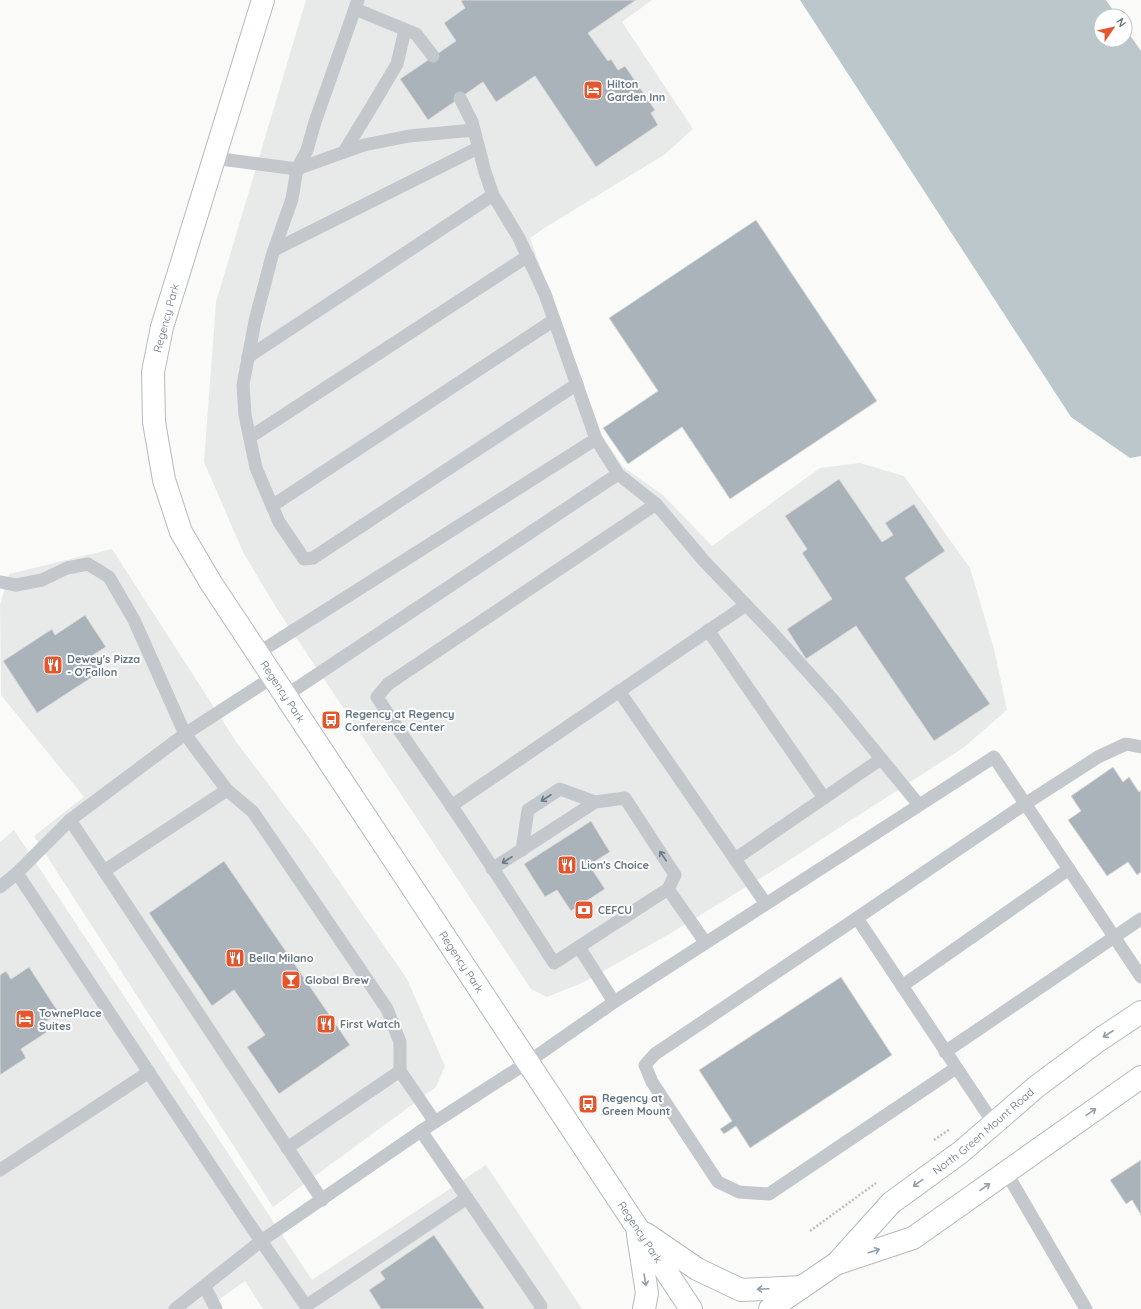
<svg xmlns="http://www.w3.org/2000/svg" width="1141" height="1309" font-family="Quicksand,sans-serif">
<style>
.built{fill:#e8e9e9}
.water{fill:#bbc7cb}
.building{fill:#aab3b9;stroke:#dcdcda}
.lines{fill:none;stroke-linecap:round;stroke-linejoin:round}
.secondary-casing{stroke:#b3babf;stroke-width:24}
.path{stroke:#bbbfc2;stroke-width:2.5;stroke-dasharray:2 2;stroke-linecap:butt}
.lane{stroke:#c3c8cc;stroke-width:13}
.secondary{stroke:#fff;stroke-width:22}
.oneway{stroke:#6a7a87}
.oneway2{stroke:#939fa8}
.labels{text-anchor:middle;stroke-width:4;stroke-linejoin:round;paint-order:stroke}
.poi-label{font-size:11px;font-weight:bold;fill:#657683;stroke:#fff;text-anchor:start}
.street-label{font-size:11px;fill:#657683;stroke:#fff}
</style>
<rect width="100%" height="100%" fill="#fafaf8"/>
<g class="built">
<path d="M306,0h346l-30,22 71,107 -29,26 -118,72 -16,11 69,193 24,36 40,28 49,51 108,-78 40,-5 44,13 66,92 24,81 13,61 -44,38 -186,120 -106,65 -87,49 -37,15 -16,-8 -254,-380 -34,-57 -39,-90 12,-160z"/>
<path d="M112,549l125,194 73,96 97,140 38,87 -9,21 -163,120 -239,-371 50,-39 -83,-102 -1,-90 9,-31z"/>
<path d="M14,830l298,450 174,-115 96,144h-319l-18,-28 -39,28h-206v-467z"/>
</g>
<path class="water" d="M800,0h306l11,16h-16v24h24v-12l16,23v405l-11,2 -59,-41z"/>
<g class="building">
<path d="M463,0h173l-48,33 20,28 3,-2 7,11 7,-4 30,44 -4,3 7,12 -62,42 -61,-91 -39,26 -13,-20 -55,38 -28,-41 56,-38 -12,-18 21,-15 -4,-7z"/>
<path d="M756,220l121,181 -147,98 -48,-72 -54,37 -25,-36 55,-37 -49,-73z"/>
<path d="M839,479l43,63 11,-7 -8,-12 29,-19 31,47 -40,27 85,126 -56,37 -78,-115 -50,33 -19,-30 45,-30 -30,-46 5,-4 -22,-33z"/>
<path d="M85,615l21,32 -13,8 10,15 -66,43 -34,-52 49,-32 3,6z"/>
<path d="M1113,767l10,15 6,-5 10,15 2,-2v82l-4,3 -9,-13 -21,14 -39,-56 13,-9 -10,-15z"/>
<path d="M591,821l19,31 -21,13 16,24 -34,22 -14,-21 -12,7 -21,-33z"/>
<path d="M224,861l126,184 -71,49 -32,-47 18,-12 -31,-45 -22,16 -63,-93z"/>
<path d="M29,967l30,46 -17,11 5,8 -26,17 5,9 -26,17v-100l6,-4 5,8z"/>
<path d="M841,977l51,78 -142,93 -14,-22 -12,8 -4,-5 12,-8 -33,-51z"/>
<path d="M1141,1160v55l-9,-15 -6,4 -16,-24z"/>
<path d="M434,1235l51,74h-104l-12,-19 16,-11 -5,-7z"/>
</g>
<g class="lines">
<g class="secondary-casing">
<g id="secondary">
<path id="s1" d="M263,0l-101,327 -9,45 1,50 10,58 17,52 30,51 480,726"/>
<path d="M646,1234l51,35 44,21 61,-3"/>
<path d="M638,1235l9,58 -3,16"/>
<path d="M838,1263l75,-25 228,-161"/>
<path id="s2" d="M770,1309l67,-46 54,-60 70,-51 75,-65 63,-47 42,-28"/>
</g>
</g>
<g class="path">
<path d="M934,1140l16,-11"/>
<path d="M810,1231l66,-48"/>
</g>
<g class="lane">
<path d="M355,9l61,25 17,22"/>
<path d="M460,98l12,24 13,50 8,23 26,43 26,56 51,145 22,35 38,30 48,57 67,70 64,71 84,103"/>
<path d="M474,130l-65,6 -45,9 -67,24 -5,30 -20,57 -17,65 -12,64 2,30 11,53 23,54 25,37 9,-1 264,-174"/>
<path d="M344,152l28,-46 25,-42 8,-34"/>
<path d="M213,158l84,11 10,-19 8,-28 43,-122"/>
<path d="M274,250l204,-102"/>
<path d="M248,357l245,-162"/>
<path d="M250,437l278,-181"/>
<path d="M272,506l282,-186"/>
<path d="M0,582l16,3 26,-5 25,-12 21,-4 21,13 25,43 51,114 -115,86 -53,53"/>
<path d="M708,630l116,168 -89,61"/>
<path d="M258,653l338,-214"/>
<path d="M273,677l-88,57 42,56 26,22 134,197 13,33v29l35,51"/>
<path d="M619,691l147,213"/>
<path d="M285,696l333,-222"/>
<path d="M824,798l57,-39"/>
<path d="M451,806l295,-201"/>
<path d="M70,820l34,51 123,-81"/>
<path d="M522,850l6,-40 32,-21 35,13"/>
<path d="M492,869l103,-67 30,-4 50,77 -7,14 -114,74c-34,-53 -68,-106 -103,-158 -25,-36 -50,-71 -74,-108l11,-13 268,-180"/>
<path d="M104,871l218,329"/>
<path d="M0,887l17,-14 231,349 58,84 161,-108 -46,-67"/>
<path d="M668,889l37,53"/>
<path d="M857,918l-202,136 -10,11 7,17 66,100 21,10 30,2 187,-126"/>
<path d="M579,947l35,55"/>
<path d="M902,986l167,-117"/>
<path d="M945,1052l196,-133"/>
<path d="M994,1124l-137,-206 168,-114 73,-47 28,-13 15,3"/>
<path d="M287,1148l113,-77"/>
<path d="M0,1170l149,-98"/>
<path d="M1006,1172l80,137"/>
<path d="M467,1198l74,108 -1,3"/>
<path d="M205,1287l11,22"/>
<path d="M175,1309l86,-68 160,-110 107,-69 86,-60 380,-245 147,220"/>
</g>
<use href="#secondary" class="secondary"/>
</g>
<defs><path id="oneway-shaft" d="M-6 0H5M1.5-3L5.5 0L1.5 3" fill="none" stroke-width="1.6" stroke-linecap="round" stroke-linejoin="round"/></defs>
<g class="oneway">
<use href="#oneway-shaft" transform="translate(546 798) rotate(147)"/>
<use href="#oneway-shaft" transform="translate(663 856) rotate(-124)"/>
<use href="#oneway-shaft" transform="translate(507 860) rotate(147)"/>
</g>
<g class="oneway2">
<use href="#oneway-shaft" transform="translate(1108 1034) rotate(147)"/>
<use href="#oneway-shaft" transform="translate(1091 1112) rotate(-35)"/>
<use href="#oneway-shaft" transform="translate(918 1183) rotate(144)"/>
<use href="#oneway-shaft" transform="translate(985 1187) rotate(-35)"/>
<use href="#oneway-shaft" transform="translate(874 1251) rotate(-18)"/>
<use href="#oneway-shaft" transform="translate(645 1280) rotate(81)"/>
<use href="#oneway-shaft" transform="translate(763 1289) rotate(178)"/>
</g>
<defs>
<g id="hotel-square" transform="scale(1)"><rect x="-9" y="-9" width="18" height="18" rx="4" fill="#e4572e" stroke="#fff"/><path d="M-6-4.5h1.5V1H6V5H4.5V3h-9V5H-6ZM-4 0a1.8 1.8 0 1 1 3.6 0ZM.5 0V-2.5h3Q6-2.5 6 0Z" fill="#fff"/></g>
<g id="restaurant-square" transform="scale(1)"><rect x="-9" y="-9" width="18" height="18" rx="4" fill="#e4572e" stroke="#fff"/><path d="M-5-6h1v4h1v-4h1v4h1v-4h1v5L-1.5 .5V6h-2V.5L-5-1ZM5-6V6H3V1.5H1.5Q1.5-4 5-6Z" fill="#fff"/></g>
<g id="bus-square" transform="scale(1)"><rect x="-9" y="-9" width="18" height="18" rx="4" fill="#e4572e" stroke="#fff"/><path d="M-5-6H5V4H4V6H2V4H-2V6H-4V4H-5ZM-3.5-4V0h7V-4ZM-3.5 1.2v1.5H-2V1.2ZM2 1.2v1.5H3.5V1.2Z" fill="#fff"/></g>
<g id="bank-square" transform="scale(1)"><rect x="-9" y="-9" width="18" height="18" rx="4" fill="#e4572e" stroke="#fff"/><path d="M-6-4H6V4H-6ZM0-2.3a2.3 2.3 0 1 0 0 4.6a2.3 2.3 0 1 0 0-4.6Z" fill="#fff"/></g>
<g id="bar-square" transform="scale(1)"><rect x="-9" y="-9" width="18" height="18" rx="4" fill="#e4572e" stroke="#fff"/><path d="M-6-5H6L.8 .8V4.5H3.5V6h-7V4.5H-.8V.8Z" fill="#fff"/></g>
</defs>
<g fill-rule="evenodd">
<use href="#hotel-square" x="593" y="90"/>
<use href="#restaurant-square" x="53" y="665"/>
<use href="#bus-square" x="331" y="720"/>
<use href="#restaurant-square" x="567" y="865"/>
<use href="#bank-square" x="584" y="910"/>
<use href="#restaurant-square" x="235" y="958"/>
<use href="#bar-square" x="291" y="980"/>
<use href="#hotel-square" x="25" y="1019"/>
<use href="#restaurant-square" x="326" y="1024"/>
<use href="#bus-square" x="588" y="1104"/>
</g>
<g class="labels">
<g class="poi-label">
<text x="607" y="88">Hilton<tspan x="607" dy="13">Garden Inn</tspan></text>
<text x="67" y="663">Dewey's Pizza<tspan x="67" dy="13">- O'Fallon</tspan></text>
<text x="345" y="718">Regency at Regency<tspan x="345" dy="13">Conference Center</tspan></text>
<text x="581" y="869">Lion's Choice</text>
<text x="598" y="914">CEFCU</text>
<text x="249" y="962">Bella Milano</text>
<text x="305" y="984">Global Brew</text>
<text x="39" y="1017">TownePlace<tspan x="39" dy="13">Suites</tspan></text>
<text x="340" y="1028">First Watch</text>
<text x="602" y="1102">Regency at<tspan x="602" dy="13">Green Mount</tspan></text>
</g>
<g class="street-label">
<text transform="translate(166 318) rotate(-75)" y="4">Regency Park</text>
<text dy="4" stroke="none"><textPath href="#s1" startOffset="741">Regency Park</textPath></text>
<text dy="4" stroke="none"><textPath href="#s1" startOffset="1065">Regency Park</textPath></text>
<text dy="4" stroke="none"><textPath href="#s2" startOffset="279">North Green Mount Road</textPath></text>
<text dy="4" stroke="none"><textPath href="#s1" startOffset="1389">Regency Park</textPath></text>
</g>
</g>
<g transform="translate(1113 28) rotate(56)"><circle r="19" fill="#ffffff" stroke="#c1c8cd"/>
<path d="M0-3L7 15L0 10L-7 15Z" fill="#e4572e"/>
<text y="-6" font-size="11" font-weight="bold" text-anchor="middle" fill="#657683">N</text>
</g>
</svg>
